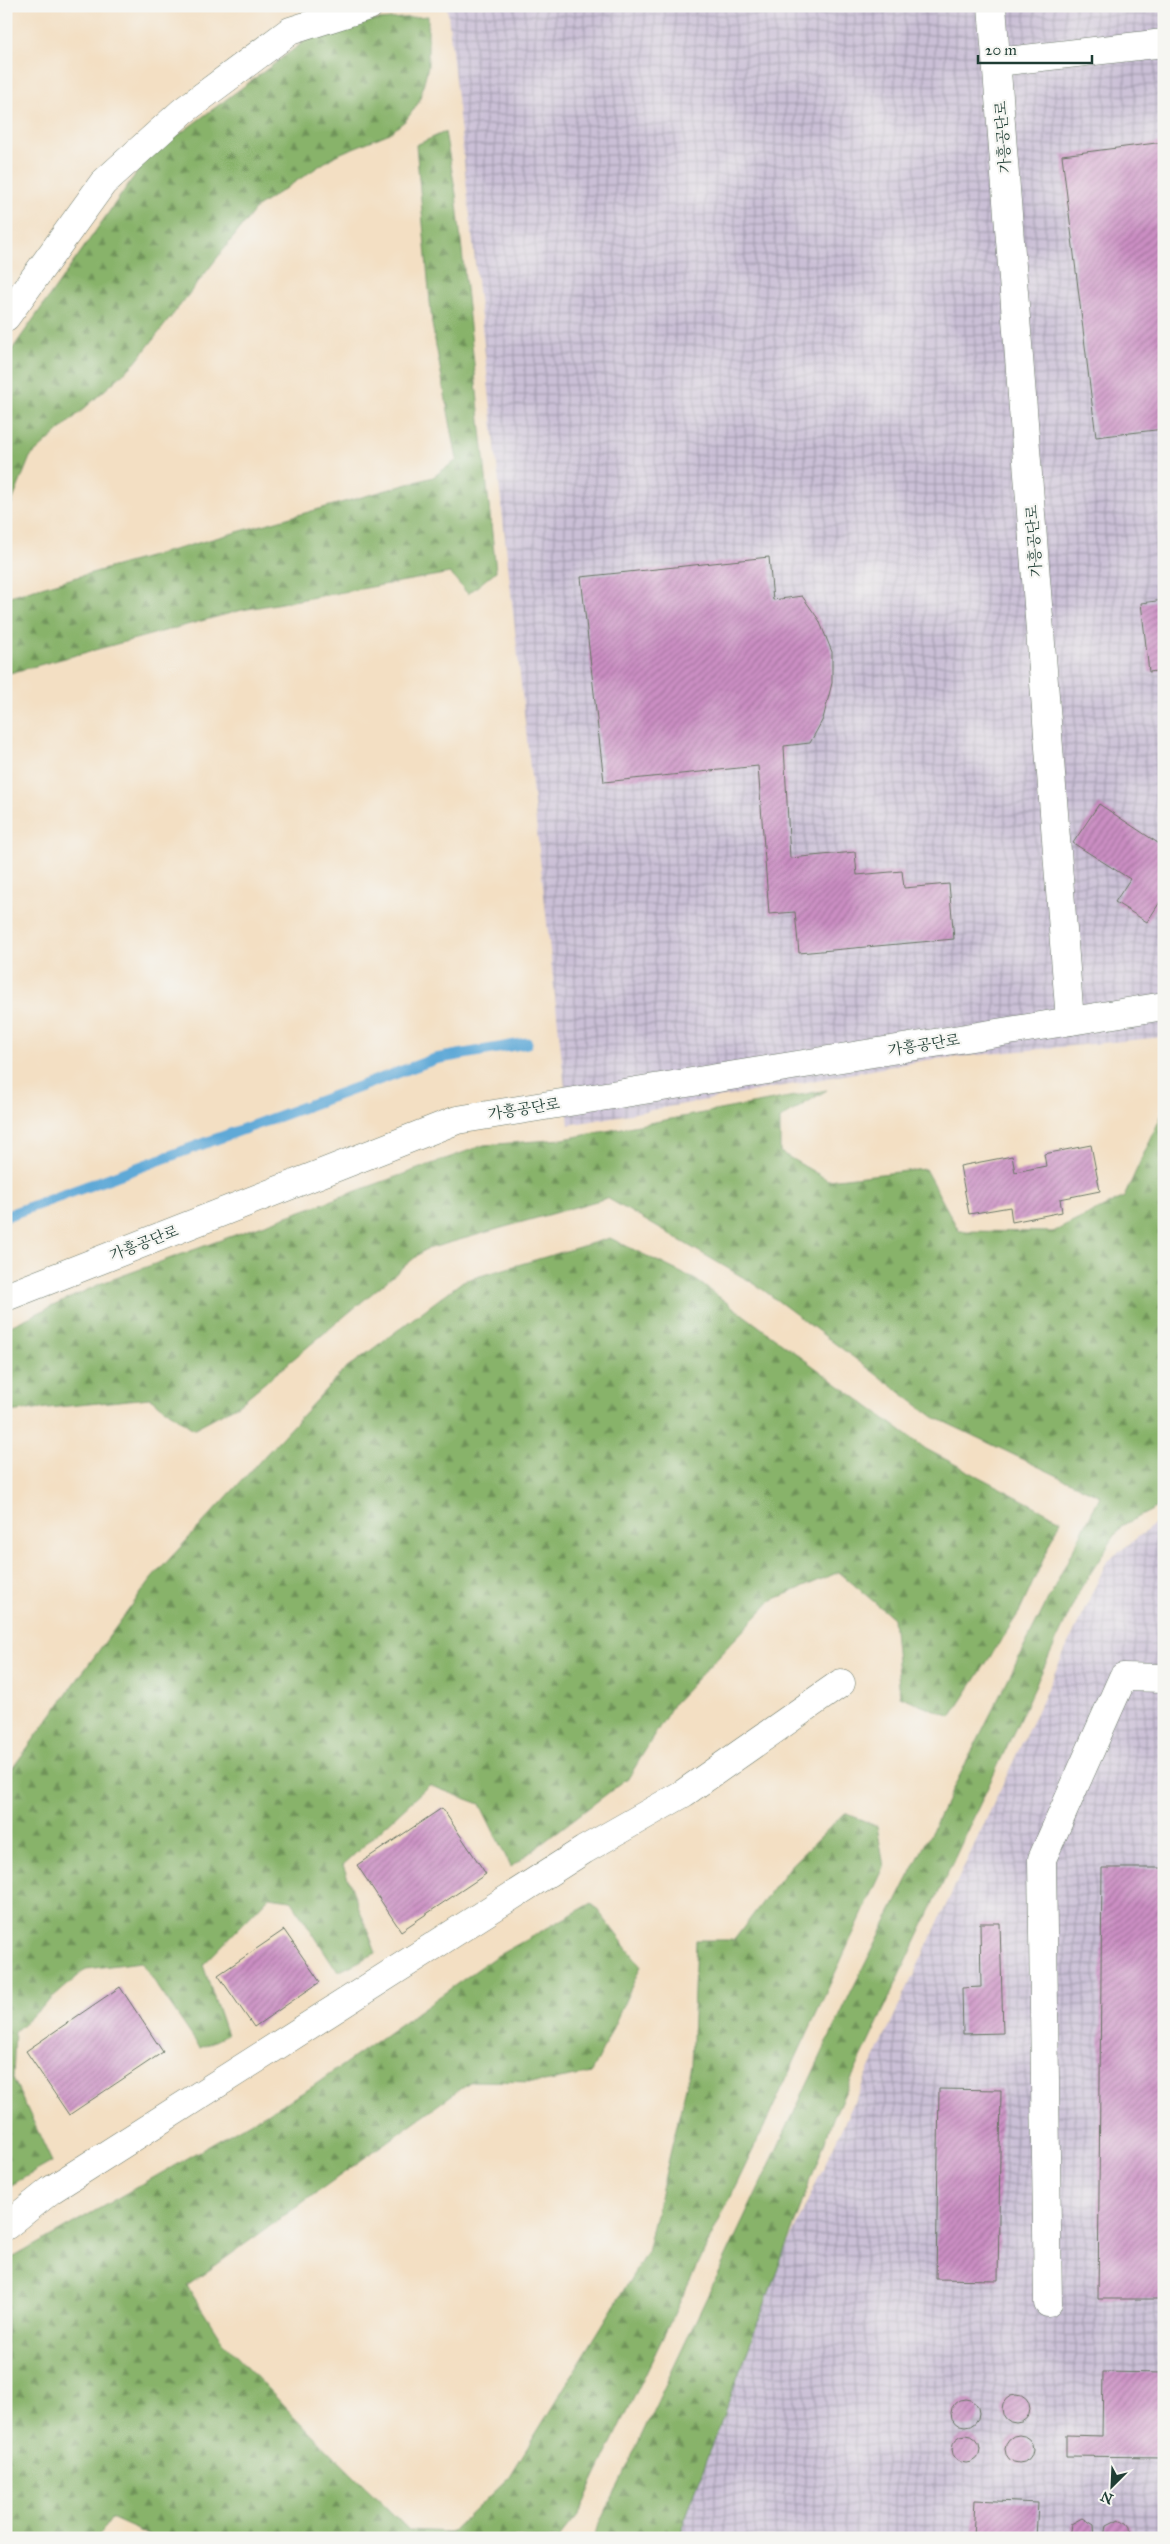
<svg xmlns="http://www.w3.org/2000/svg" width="1170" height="2544" font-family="'IM FELL Great Primer','Noto Serif KR',serif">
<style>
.industrial{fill:url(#industrial-grid)}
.forest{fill:url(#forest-firs);stroke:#547850}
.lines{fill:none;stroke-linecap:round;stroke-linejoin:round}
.stream{stroke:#5fa9d7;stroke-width:11}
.building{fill:url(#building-hatch)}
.minor-casing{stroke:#697666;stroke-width:29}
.minor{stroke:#fff;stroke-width:28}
.labels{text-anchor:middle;stroke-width:4.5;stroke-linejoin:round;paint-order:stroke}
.street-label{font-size:15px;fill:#1f3d34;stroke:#f6f6f2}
</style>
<defs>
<pattern id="industrial-grid" width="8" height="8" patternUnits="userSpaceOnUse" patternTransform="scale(1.25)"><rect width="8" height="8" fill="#cabfd6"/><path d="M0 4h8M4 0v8" fill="none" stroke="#a39cae"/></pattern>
<pattern id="forest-firs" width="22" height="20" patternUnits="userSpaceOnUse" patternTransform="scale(1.25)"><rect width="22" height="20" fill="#88b36b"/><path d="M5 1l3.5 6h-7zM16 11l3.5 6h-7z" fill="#6f9359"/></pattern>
<pattern id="building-hatch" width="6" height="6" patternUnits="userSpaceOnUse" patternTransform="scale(1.25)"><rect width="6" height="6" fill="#cb8ec3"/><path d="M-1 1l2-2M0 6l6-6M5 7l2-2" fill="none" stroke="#a4759f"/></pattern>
</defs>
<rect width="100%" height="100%" fill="#f6f6f2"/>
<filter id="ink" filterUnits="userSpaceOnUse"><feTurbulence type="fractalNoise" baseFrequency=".02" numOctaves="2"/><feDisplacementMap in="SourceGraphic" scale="10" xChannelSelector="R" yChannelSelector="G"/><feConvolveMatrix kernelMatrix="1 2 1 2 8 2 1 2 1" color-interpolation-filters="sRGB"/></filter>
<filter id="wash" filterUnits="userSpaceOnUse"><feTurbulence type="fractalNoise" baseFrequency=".0096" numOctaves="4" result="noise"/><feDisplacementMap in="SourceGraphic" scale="20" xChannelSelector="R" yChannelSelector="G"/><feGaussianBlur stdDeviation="1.12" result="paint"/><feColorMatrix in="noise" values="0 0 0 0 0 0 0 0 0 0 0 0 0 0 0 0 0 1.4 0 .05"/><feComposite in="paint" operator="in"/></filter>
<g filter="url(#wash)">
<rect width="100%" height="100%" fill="#f3dfc3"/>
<g class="industrial">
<path d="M447,6h717v1031l-238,23 -357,65z"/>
<path d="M1164,1517v1021h-514l457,-977z"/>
</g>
<g class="forest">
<path d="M428,16v50l-9,36 -13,18 -16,13 -54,22 -79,52 -122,156 -105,94 -24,60v-159l141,-200 181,-134z"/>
<path d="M445,132l11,62 40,377 -28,23 -18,-21 -208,37 -236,64v-77l427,-120 24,-17 -25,-136 -16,-179z"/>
<path d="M827,1090l-47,29v33l48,28 97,-11 34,62 94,1 71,-35 40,-87v394l-43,22 -40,62 -246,526 -157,424h-85l258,-546 249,-496 -168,-80 -174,-130 -151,-88 -183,52 -186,155 -45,24 -43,-31 -144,14v-84l96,-45 382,-138 79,-6z"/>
<path d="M610,1238l86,42 230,169 135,71 -41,91 -69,106 -51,-21 -7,-78 -54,-46 -67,28 -98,103 -45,74 -118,90 -31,-63 -51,-19 -86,80 33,88 -38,19 -47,-72 -22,-3 -66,68 24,70 -27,13 -59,-86 -55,7 -71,62 -2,47 39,84 -46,26v-411l146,-199 190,-206 121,-91z"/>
<path d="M845,1813l32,13 7,41 -120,260 -187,389 -18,22h-403l-45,-20 -13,20h-92l1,-277 302,-172 186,-132 97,-54 49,63 -49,107 -48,9 -73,-1 -284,205 35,55 89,93 98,96 43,2 58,-56 137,-224 44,-187 5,-125h38l56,-74z"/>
</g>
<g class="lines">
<path class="stream" d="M6,1216l429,-157 92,-16"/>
</g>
<g id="blocks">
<g class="building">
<path d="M1164,142v287l-68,8 -34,-282z"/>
<path d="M769,557l4,43 29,-4 17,24 13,32v31l-9,36 -13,24 -26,3 6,112 65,-6 2,23 45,-4 2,17 45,-4 5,55 -155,14 -4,-41 -26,2 -11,-148 -154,16 -23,-205z"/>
<path d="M1164,600v70l-15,2 -8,-69z"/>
<path d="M1099,804l65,43v56l-4,-1 -13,20 -32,-20 15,-23 -57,-36z"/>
<path d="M1091,1145l9,46 -40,8 2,13 -50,10 -2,-15 -41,7 -9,-48 52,-10 3,16 31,-6 -2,-12z"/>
<path d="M442,1808l44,66 -85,57 -44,-66z"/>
<path d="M1102,1868h62v431h-66z"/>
<path d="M980,1923h20l3,110 -40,1 -1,-46 19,-1z"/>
<path d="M284,1930l36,52 -66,45 -36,-52z"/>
<path d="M120,1987l43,65 -94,63 -43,-64z"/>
<path d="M939,2089l62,1 -3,190 -62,-1z"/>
<path d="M1103,2372l61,1v84l-98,-1v-21l36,1z"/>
<circle cx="1016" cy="2409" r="14"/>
<circle cx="965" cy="2413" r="14"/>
<circle cx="1019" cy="2449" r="14"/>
<circle cx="966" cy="2449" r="14"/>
<path d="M975,2500l63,3 -2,35h-63z"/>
<path d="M1083,2518l11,7 1,13h-25l2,-14z"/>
<path d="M1119,2519l8,4 3,4 1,11h-26l2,-13z"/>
</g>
</g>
</g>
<g filter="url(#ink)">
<use href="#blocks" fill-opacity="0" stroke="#697666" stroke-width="1"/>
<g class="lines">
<g class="minor-casing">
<g id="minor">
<path d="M992,6l78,1015"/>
<path d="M998,62l166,-19"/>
<path d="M6,317l97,-134 80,-72 107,-80 79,-25"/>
<path d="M6,1297l451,-177 707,-114"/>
<path d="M6,2226l45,-36 533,-340 100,-57 157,-110"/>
<path d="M1048,2303l-6,-444 81,-182 41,1"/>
</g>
</g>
<use href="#minor" class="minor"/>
</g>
</g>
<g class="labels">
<g class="street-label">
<text transform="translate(1003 137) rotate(-94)" y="5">가흥공단로</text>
<text transform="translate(1034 541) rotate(-94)" y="5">가흥공단로</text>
<text transform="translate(924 1045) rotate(-9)" y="5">가흥공단로</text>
<text transform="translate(524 1109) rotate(-9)" y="5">가흥공단로</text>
<text transform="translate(144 1243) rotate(-21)" y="5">가흥공단로</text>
</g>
</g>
<rect width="1170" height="2544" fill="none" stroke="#f6f6f2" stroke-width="25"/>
<g transform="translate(1112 2486) rotate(204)" stroke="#f6f6f2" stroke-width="4" paint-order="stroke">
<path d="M0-4L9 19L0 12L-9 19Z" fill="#1f3d34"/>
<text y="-8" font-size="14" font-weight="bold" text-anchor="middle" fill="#1f3d34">N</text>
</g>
<path d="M978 55v8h114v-8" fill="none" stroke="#1f3d34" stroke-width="2.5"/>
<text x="985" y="55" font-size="15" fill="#1f3d34" stroke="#f6f6f2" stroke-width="4" paint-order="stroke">20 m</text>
</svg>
